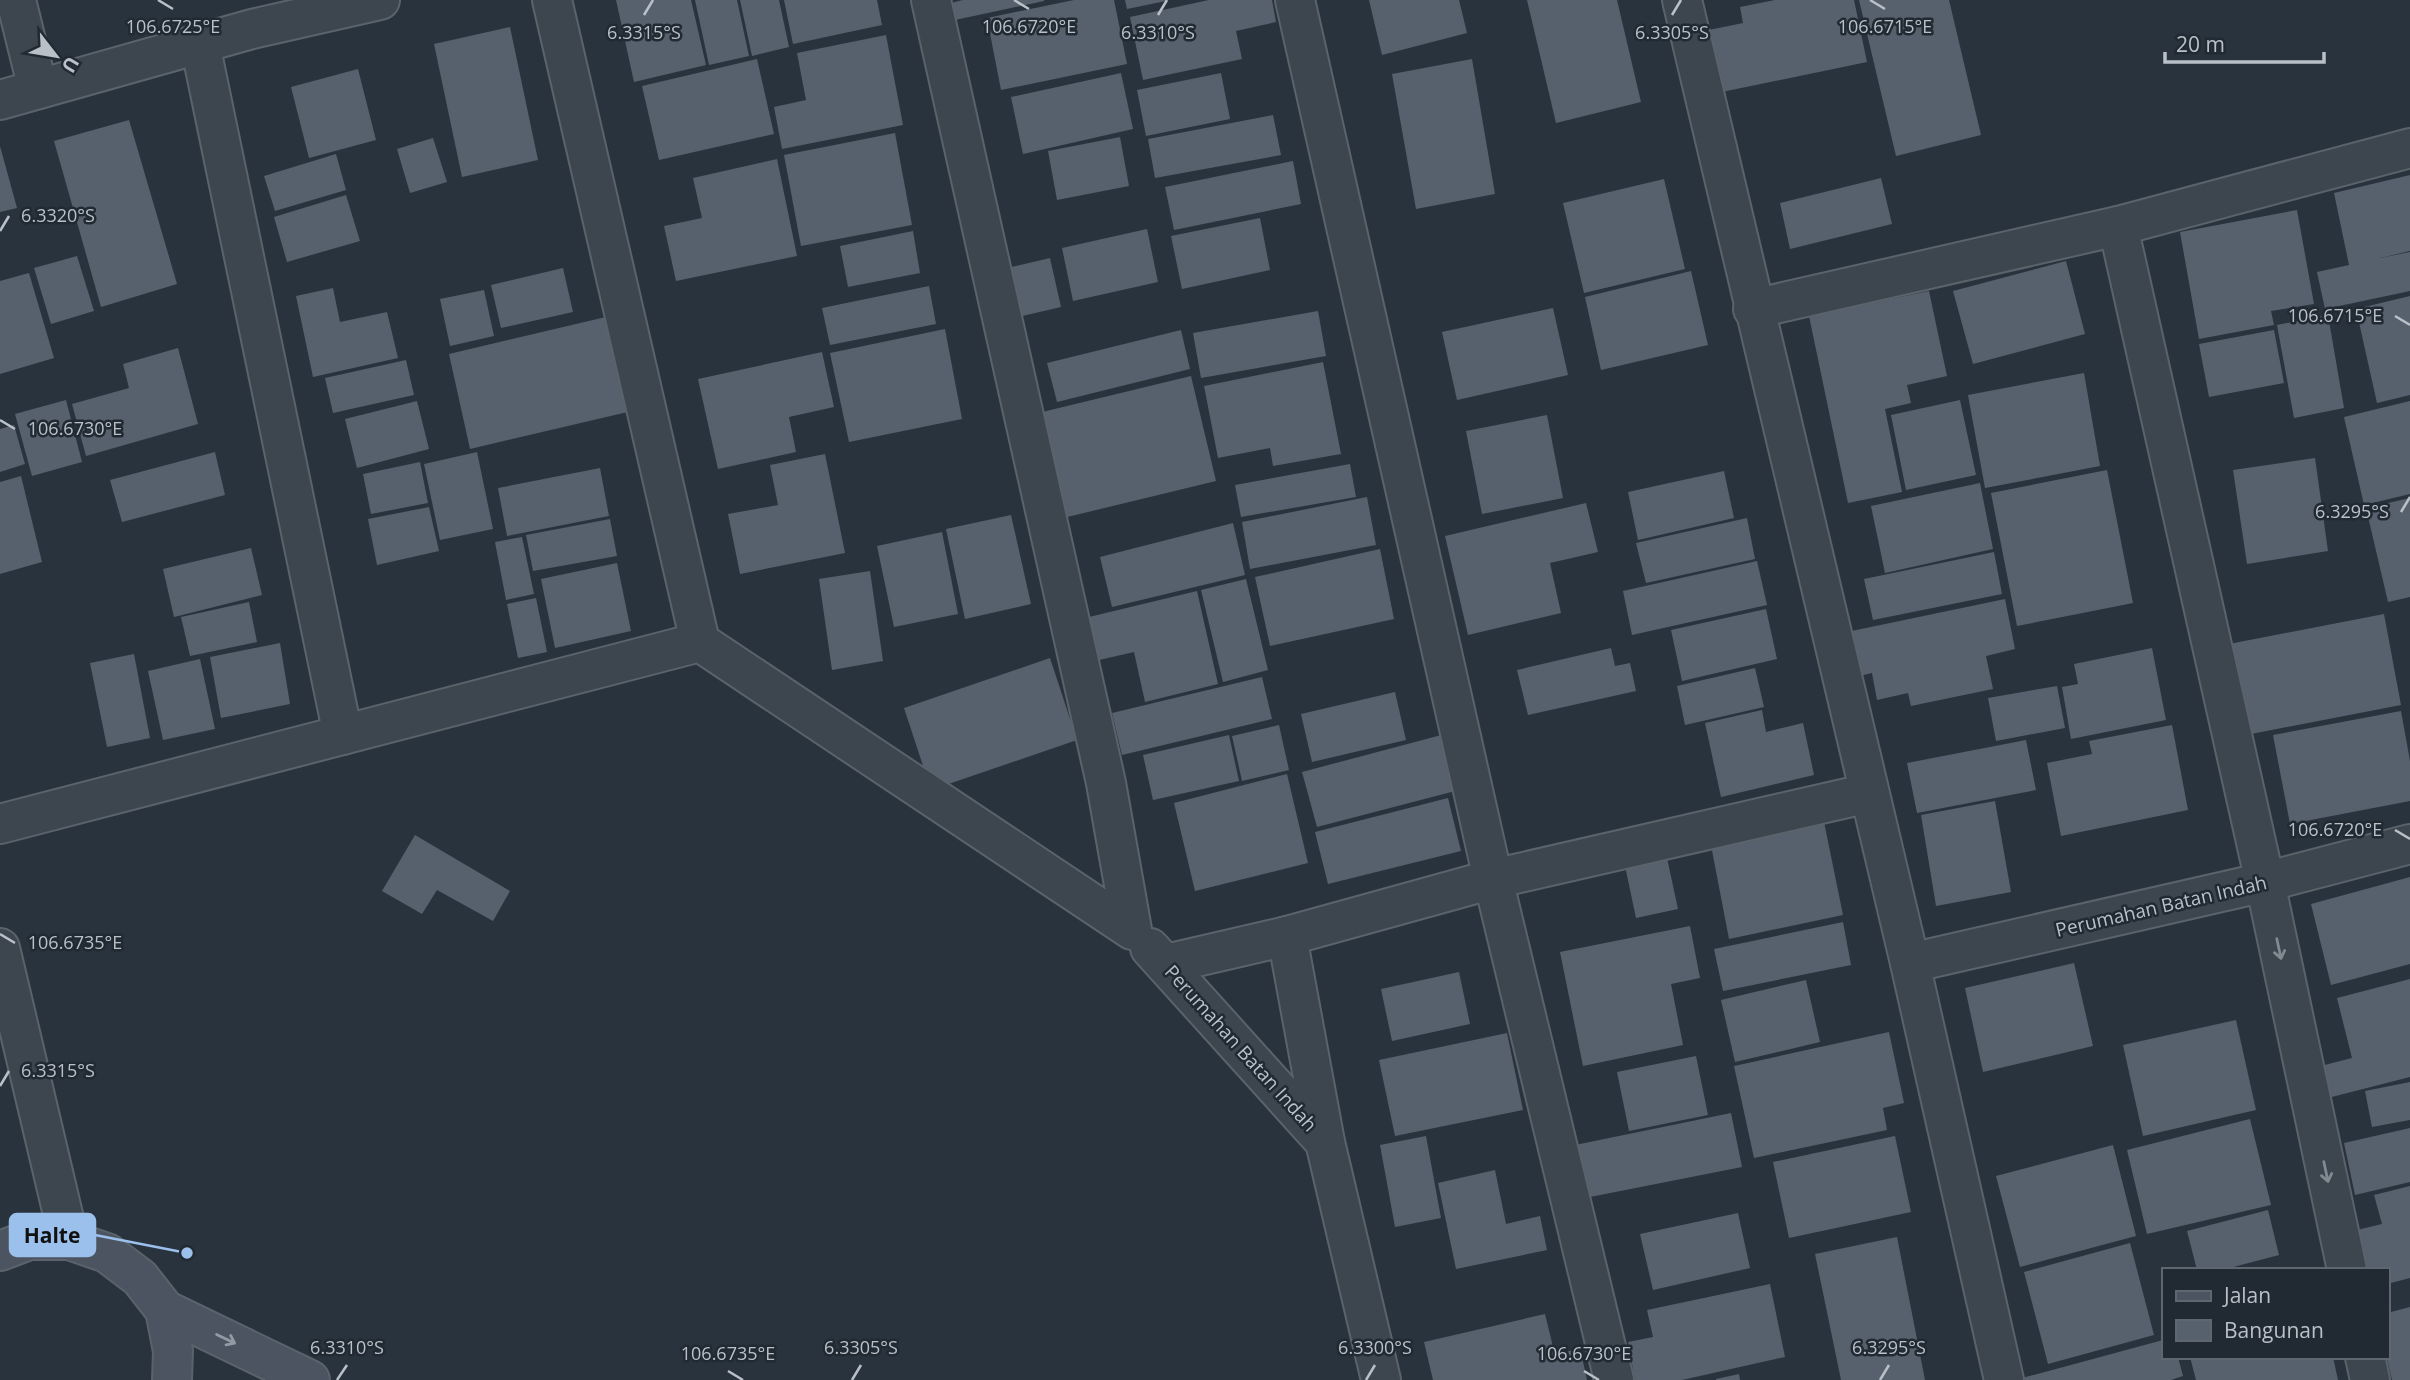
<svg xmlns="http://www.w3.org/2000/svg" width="2410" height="1380" font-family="'Open Sans',sans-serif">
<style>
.building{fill:#57616d}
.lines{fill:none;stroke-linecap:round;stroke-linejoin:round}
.street-casing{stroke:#5a636b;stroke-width:42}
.secondary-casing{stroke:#5a636b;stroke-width:42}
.street{stroke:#3d454e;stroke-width:38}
.secondary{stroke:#4b5460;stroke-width:38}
.oneway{stroke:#818991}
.oneway2{stroke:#929aa4}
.ticks{fill:none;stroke:#b9c0c8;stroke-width:2.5}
.labels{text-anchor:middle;stroke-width:5;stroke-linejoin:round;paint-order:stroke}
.street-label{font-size:19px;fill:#b9c0c8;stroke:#212a33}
.ticks-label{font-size:18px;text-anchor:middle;fill:#b9c0c8;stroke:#212a33;stroke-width:5;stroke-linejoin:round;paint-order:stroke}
.leader{fill:none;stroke:#9bc0eb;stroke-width:2.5}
.callout-dot{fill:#9bc0eb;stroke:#212a33;stroke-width:2.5}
.callout{fill:#9bc0eb;stroke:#9bc0eb;stroke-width:2.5}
.callout-label{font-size:21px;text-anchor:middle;font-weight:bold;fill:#111}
</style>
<rect width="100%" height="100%" fill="#29333d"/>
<g class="building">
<path d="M616,0h75l15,65 -72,17z"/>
<path d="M695,0h42l12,56 -40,9z"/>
<path d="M740,0h39l10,47 -37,9z"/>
<path d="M784,0h93l5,25 -89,19z"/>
<path d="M963,0h81v1l-89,19 -4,-17z"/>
<path d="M1074,0h40l13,64 -126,26 -14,-72z"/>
<path d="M1125,0h41v1l-39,8z"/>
<path d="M1209,0h63l4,22 -40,9 6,28 -99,21 -13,-63z"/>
<path d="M1369,0h90l8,33 -85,22z"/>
<path d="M1527,0h90l24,102 -85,21z"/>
<path d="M1775,0h79l13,62 -150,31 -13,-62 39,-8 -3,-16z"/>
<path d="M1859,0h90l32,135 -85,21z"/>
<path d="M510,27l28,133 -76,17 -28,-133z"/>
<path d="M886,35l17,90 -121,24 -8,-42 32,-7 -9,-47z"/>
<path d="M757,59l17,75 -115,26 -17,-74z"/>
<path d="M1472,59l23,135 -79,15 -24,-135z"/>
<path d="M358,69l18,71 -67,18 -18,-71z"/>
<path d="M1121,73l12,56 -110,25 -12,-57z"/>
<path d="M1221,73l9,46 -84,17 -9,-46z"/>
<path d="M1273,115l8,40 -126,23 -7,-39z"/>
<path d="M129,120l48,164 -76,23 -47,-166z"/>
<path d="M895,133l17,92 -111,21 -17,-91z"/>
<path d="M1120,137l9,49 -72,14 -9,-49z"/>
<path d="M433,138l14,44 -37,11 -13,-44z"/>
<path d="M0,146l17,62 -17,4z"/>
<path d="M336,154l10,36 -71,21 -11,-35z"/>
<path d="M777,159l20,97 -121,25 -12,-55 38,-8 -9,-40z"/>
<path d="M1293,161l8,43 -127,26 -9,-43z"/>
<path d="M2410,175v76l-30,7 30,-6v39l-85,18 -8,-37 32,-7 -15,-72z"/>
<path d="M1881,178l11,46 -102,25 -10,-46z"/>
<path d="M1664,179l21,90 -101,24 -21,-90z"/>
<path d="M346,195l14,46 -73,21 -13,-45z"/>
<path d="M2297,210l17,94 -43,7 3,14 -75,14 -19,-107z"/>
<path d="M1260,218l10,52 -88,19 -11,-53z"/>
<path d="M1147,229l11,53 -85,19 -11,-53z"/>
<path d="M913,231l7,42 -72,14 -8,-41z"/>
<path d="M77,256l17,55 -43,13 -17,-56z"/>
<path d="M1050,258l11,49 -43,10 -11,-49z"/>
<path d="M2066,261l19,73 -112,30 -20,-73z"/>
<path d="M563,268l10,44 -72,16 -10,-43z"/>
<path d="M1691,271l17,74 -107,25 -16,-73z"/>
<path d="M29,273l25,85 -54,16v-93z"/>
<path d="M929,286l7,38 -106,21 -8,-37z"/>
<path d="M333,288l7,34 47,-10 11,46 -85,19 -17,-81z"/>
<path d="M484,290l10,46 -44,10 -10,-47z"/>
<path d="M1929,291l18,85 -40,9 4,18 -26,6 17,83 -54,11 -39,-187z"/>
<path d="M2410,296v99l-33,8 -21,-94z"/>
<path d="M1553,308l15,67 -111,25 -15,-68z"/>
<path d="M1318,311l8,45 -125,22 -8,-45z"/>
<path d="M2328,315l16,93 -50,10 -17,-93z"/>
<path d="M610,316l22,95 -162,38 -21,-95z"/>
<path d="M945,329l17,90 -113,23 -19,-89z"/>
<path d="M1181,330l9,39 -133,33 -10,-39z"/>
<path d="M2274,330l10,53 -75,14 -10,-53z"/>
<path d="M178,348l20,76 -112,32 -14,-52 57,-16 -6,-24z"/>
<path d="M822,352l12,55 -45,10 7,35 -78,17 -20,-90z"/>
<path d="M406,360l8,35 -81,18 -8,-35z"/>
<path d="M1323,362l18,92 -68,12 -3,-18 -52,10 -14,-72z"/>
<path d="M2084,373l16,93 -115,22 -17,-93z"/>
<path d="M1191,376l25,105 -157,38 -25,-105z"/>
<path d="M66,400l16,62 -50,14 -17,-62z"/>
<path d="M1960,400l16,75 -70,15 -15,-75z"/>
<path d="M417,401l12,48 -72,19 -12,-49z"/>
<path d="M2410,401v93l-46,11 -20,-88z"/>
<path d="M1547,415l16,83 -81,16 -16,-83z"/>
<path d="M14,425l11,39 -25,8v-43z"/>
<path d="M215,452l10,43 -103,27 -12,-42z"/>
<path d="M477,452l16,77 -53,11 -16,-76z"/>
<path d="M825,454l20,99 -105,21 -12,-60 50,-9 -8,-40z"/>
<path d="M2315,458l13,93 -81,13 -14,-94z"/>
<path d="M420,462l8,41 -57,11 -8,-40z"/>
<path d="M1350,464l6,33 -115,20 -6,-32z"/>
<path d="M600,468l9,48 -102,20 -9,-48z"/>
<path d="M2107,470l26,133 -116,23 -26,-133z"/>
<path d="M1724,471l10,47 -96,22 -10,-48z"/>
<path d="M21,476l21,86 -42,12v-92z"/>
<path d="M1980,483l13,66 -108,24 -14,-67z"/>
<path d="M1367,497l9,48 -126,24 -8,-47z"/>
<path d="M2410,498v99l-22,5 -22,-94z"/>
<path d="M1586,503l12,49 -48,11 11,50 -93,22 -23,-99z"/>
<path d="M429,507l10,44 -62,14 -9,-46z"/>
<path d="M1011,515l20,89 -66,15 -19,-90z"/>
<path d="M1747,518l8,41 -109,24 -10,-40z"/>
<path d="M610,519l7,37 -84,15 -7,-36z"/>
<path d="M1233,523l12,52 -133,32 -12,-50z"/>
<path d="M942,532l16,82 -64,13 -17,-81z"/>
<path d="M522,537l12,57 -28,6 -11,-58z"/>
<path d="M251,548l11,47 -88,22 -11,-48z"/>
<path d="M1380,549l14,70 -124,27 -15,-69z"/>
<path d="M1994,552l8,42 -129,26 -9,-41z"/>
<path d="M1757,561l10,44 -135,30 -9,-44z"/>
<path d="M617,563l14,68 -76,17 -14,-69z"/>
<path d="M870,571l13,90 -51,9 -13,-91z"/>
<path d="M1246,579l22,91 -45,12 -22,-92z"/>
<path d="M1197,591l21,93 -73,18 -11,-50 -35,8 -10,-43z"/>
<path d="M536,598l11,54 -29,6 -11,-54z"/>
<path d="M2005,599l10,50 -29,7 7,33 -82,17 -3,-13 -31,7 -5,-27 -21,5 -9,-45z"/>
<path d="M249,602l8,40 -67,14 -9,-39z"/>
<path d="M1766,609l11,50 -95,22 -11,-51z"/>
<path d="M2384,614l17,91 -155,30 -17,-91z"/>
<path d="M280,643l10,61 -69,14 -11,-61z"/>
<path d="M1611,648l4,18 15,-3 6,28 -108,24 -11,-45z"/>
<path d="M2152,648l14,72 -95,19 -9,-52 16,-3 -4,-20z"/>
<path d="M134,654l16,84 -43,9 -17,-84z"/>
<path d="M1050,658l27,82 -146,50 -27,-82z"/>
<path d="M200,659l15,70 -52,11 -15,-69z"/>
<path d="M1755,668l9,39 -79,18 -8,-39z"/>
<path d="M1262,677l10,42 -150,36 -10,-42z"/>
<path d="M2057,686l8,42 -69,13 -8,-43z"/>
<path d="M1395,692l11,48 -94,22 -11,-48z"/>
<path d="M1762,710l4,22 37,-9 11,52 -93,22 -16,-74z"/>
<path d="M2401,711l9,50v40l-120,23 -17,-89z"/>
<path d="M1279,725l10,45 -47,11 -10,-45z"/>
<path d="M2172,725l16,85 -127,26 -14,-73 45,-9 -3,-13z"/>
<path d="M1449,733l14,56 -146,38 -15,-55z"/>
<path d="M1229,735l10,46 -86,19 -10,-45z"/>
<path d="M2026,740l10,50 -119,23 -10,-50z"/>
<path d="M1287,774l21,89 -113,28 -21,-88z"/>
<path d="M1448,798l13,53 -133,33 -13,-52z"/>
<path d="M1995,801l16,91 -75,14 -15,-91z"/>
<path d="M1823,817l20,98 -114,24 -19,-99z"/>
<path d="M415,835l95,56 -17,30 -56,-31 -15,24 -40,-23z"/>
<path d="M1667,858l11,51 -42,9 -11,-52z"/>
<path d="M2410,877v87l-79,21 -20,-81z"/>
<path d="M1843,922l8,43 -128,26 -9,-42z"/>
<path d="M1690,926l10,52 -29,6 12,61 -100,21 -23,-114z"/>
<path d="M2074,963l19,83 -110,26 -18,-84z"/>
<path d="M1459,972l11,52 -78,17 -11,-52z"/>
<path d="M2410,979v98l-90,23 -7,-32 39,-10 -15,-60z"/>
<path d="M1806,980l14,62 -85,20 -14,-62z"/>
<path d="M2236,1020l20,90 -113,26 -20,-91z"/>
<path d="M1889,1032l15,71 -21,5 4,22 -133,28 -20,-92z"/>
<path d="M1507,1033l16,77 -128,26 -16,-76z"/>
<path d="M1696,1056l12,59 -79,16 -12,-59z"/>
<path d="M2410,1082v38l-38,7 -7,-36z"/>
<path d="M1731,1113l11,54 -157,31 -10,-53z"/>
<path d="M2250,1119l21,86 -124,29 -20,-84z"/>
<path d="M2410,1128v54l-55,13 -11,-52z"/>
<path d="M1426,1136l15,82 -46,9 -15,-82z"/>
<path d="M1895,1136l16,76 -122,26 -16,-76z"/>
<path d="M2113,1145l23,91 -116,31 -24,-91z"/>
<path d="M1495,1170l11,54 34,-8 7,34 -91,19 -18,-86z"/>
<path d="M2410,1186v92l-23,6v-14h-25l-9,-39 29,-7 -8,-29z"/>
<path d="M2268,1210l11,45 -57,15h-25l-10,-39z"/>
<path d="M1738,1213l12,55 -97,22 -13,-56z"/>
<path d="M1897,1237l28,143h-84l-26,-126z"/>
<path d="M2130,1243l24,92 -106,29 -24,-92z"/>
<path d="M1770,1284l15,73 -103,23h-47l-7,-38 25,-5 -6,-27z"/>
<path d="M2410,1307v73h-18l-5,-21v-46z"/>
<path d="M1545,1314l10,41 25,-7 7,32h-154l-9,-38z"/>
<path d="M2163,1340v17h15l5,19 -12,4h-156z"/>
<path d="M2190,1357h143l5,23h-142z"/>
<path d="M1739,1374l1,6h-24v-1z"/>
</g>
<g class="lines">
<g class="street-casing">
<g id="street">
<path d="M16,0l22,89"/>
<path d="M552,0l148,642"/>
<path d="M1295,0l198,879 121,501"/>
<path d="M1682,0l228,963 94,417"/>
<path d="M200,44l143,691"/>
<path d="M0,100l252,-71 128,-29"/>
<path d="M2118,226l147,656 82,388"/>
<path d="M1753,309l365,-83 292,-78"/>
<path d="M0,824l700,-182 432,288 -26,-147 -175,-783"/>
<path d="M1287,936l38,206"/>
<path d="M0,948l69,292"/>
<path d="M1150,948l175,194 56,238"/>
<path d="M1910,963l355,-81 145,-38"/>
<path d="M1166,964l121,-28 206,-57 376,-86"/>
<path d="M2365,1357l5,23"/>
</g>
</g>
<g class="secondary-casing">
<g id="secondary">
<path d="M0,1251l29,-11h40l38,13 33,25 25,32 8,41 -1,29"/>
<path d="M165,1310l145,70"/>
</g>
</g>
<use href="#street" class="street"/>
<use href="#secondary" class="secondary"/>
</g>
<defs><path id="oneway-shaft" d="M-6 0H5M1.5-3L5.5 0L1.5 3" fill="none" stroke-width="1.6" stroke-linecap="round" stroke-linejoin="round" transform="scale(1.75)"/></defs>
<g class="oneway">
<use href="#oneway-shaft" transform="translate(2279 949) rotate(78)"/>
<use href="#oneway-shaft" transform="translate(2326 1172) rotate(78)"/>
</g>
<use class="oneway2" href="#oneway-shaft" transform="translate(226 1339) rotate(26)"/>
<path class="ticks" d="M158,0l15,9M1014,0l15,9M1870,0l15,9M644,15l9,-15M1158,15l9,-15M1672,15l9,-15M0,231l9,-15M2395,316l15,9M0,420l15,9M2401,512l9,-15M2395,830l15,9M0,934l15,9M0,1086l9,-15M728,1371l15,9M1584,1371l15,9M337,1380l10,-15M852,1380l9,-15M1366,1380l9,-15M1880,1380l9,-15"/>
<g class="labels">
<g class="street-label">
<text transform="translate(2161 906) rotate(-13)" y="7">Perumahan Batan Indah</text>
<text transform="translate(1241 1048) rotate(48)" y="7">Perumahan Batan Indah</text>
</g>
</g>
<g class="ticks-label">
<text x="173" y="33">106.6725°E</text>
<text x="1029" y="33">106.6720°E</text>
<text x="1885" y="33">106.6715°E</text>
<text x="1158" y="39">6.3310°S</text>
<text x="1672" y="39">6.3305°S</text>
<text x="644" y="39">6.3315°S</text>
<text x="58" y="222">6.3320°S</text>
<text x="2335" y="322">106.6715°E</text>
<text x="75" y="435">106.6730°E</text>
<text x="2352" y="518">6.3295°S</text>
<text x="2335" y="836">106.6720°E</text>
<text x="75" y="949">106.6735°E</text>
<text x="58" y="1077">6.3315°S</text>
<text x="347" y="1354">6.3310°S</text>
<text x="861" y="1354">6.3305°S</text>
<text x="1375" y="1354">6.3300°S</text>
<text x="1889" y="1354">6.3295°S</text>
<text x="728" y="1360">106.6735°E</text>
<text x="1584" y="1360">106.6730°E</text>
</g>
<path class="leader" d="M187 1253L95 1235"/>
<circle class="callout-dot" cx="187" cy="1253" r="7"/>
<rect class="callout" x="10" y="1214" width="85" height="42" rx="7"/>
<g class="callout-label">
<text x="52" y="1243">Halte</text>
</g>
<rect x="2162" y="1268" width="228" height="91" fill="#212a33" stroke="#5e666f" stroke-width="2"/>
<rect x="2176" y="1291" width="35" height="10" fill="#4b5460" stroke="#5e666f" stroke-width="2"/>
<text x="2224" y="1303" font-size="21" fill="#b9c0c8">Jalan</text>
<rect x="2176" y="1320" width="35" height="21" fill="#57616d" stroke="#5e666f" stroke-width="2"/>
<text x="2224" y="1338" font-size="21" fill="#b9c0c8">Bangunan</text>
<g transform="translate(56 56) rotate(121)" stroke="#212a33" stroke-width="5" paint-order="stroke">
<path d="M0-5L12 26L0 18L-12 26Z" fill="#b9c0c8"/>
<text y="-10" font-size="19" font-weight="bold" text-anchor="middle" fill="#b9c0c8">U</text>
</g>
<path d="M2165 52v10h159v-10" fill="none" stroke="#b9c0c8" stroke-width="3.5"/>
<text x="2176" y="52" font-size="21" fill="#b9c0c8" stroke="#212a33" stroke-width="5" paint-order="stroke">20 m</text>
</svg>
